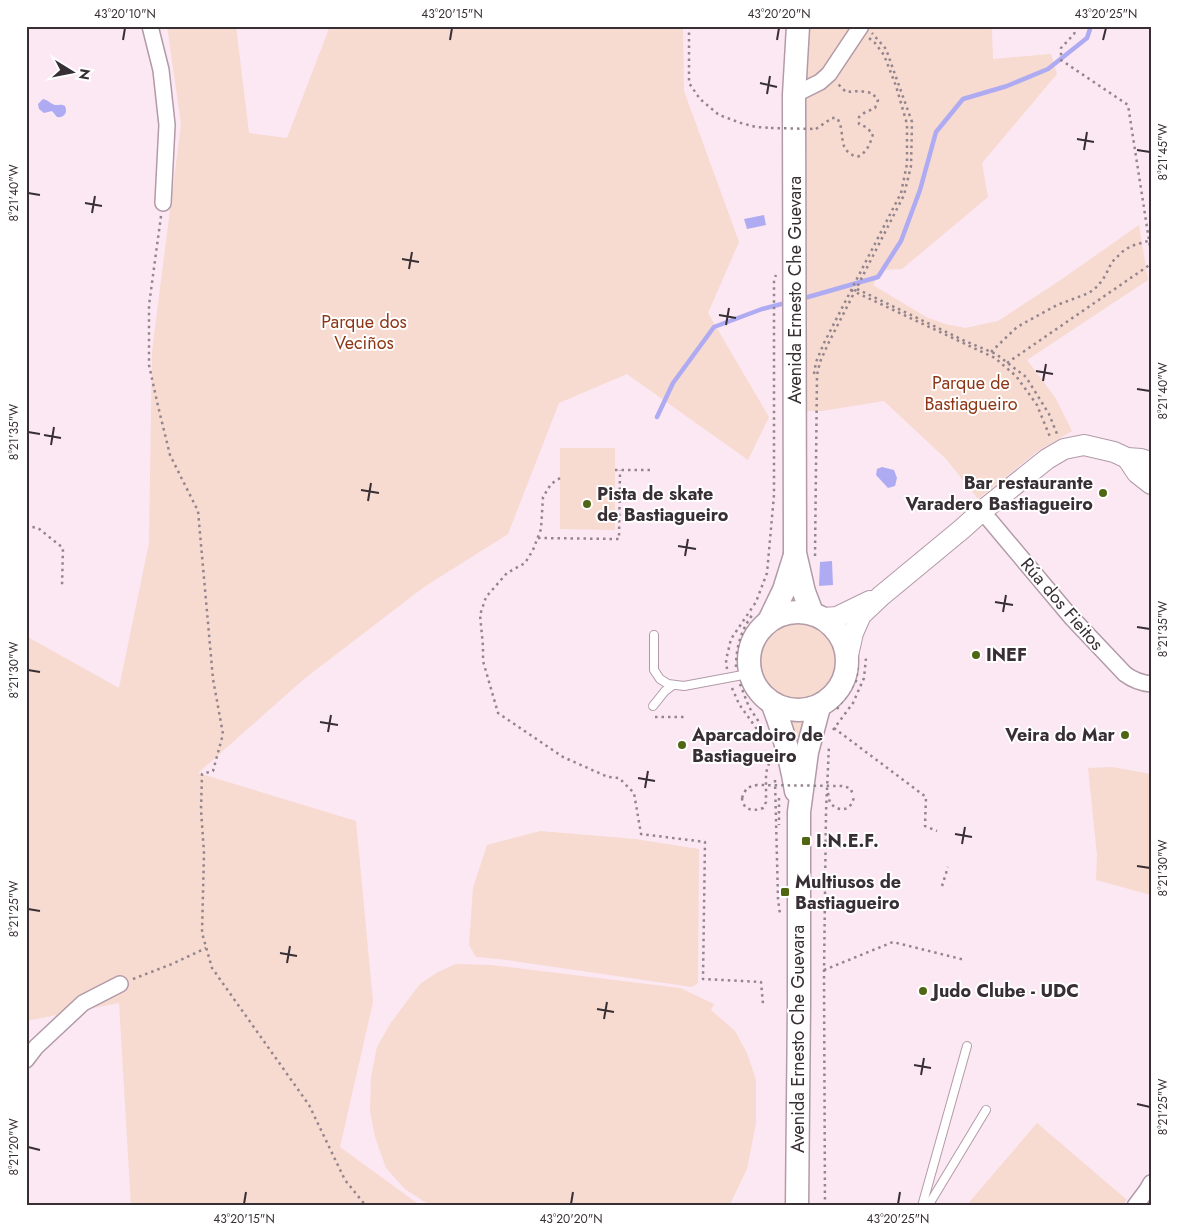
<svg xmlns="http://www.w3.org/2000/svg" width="1177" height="1232" font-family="Jost,sans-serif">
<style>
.green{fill:#f7dad0}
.water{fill:#afabf3}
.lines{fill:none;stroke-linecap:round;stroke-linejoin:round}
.stream{stroke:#afabf3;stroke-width:4.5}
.service-casing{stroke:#b29aa8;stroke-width:10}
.minor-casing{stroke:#b29aa8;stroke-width:18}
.tertiary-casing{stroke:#b29aa8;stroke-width:22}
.secondary-casing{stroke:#b29aa8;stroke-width:25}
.path{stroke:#93858d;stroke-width:2.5;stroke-dasharray:2.5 4;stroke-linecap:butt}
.service{stroke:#fff;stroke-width:8}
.minor{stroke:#fff;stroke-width:15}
.tertiary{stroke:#fff;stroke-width:20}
.secondary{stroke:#fff;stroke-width:22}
.path-bridge{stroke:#93858d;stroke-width:2.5;stroke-dasharray:2.5 4;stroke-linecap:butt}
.ticks{fill:none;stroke:#382f34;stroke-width:2}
.poi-dot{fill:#516613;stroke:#fff;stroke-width:2}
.labels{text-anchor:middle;stroke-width:4;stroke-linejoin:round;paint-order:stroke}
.street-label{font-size:18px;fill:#382f34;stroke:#fff}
.park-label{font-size:18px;fill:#8d3616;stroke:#fff}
.poi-label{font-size:18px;font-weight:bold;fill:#382f34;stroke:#fff;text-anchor:start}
.neatline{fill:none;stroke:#382f34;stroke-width:2}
.ticks-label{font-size:12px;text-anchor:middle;fill:#382f34}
</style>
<rect width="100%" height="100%" fill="#fce8f3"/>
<g class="green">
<path d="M167,26h69l13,107 38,5 43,-112h353l1,65 55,151 -31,71 61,104 -21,43 -121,-86 -68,29 -51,131 -84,53 -120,92 -106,94 158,48 17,181 -33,145 81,59h-290l-12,-203 -93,18v-385l93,52 30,-145 3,-192 29,-227z"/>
<path d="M807,26h183l2,5 1,28 58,-5 6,20 -75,89 6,34 -86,72 -20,1 -9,15 53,32 19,7 20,4 33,-7 61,-40 80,-56 9,55 -121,80 28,37 17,34 -34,20 -60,48 -32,-40 -62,-58 -62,10h-21l1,-314z"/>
<path d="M560,448h55v82l-55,-1z"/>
<circle cx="798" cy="661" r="42"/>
<path d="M787,719l11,2h9l-10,31z"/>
<path d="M1112,767l39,7v121l-55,-15 1,-25 -9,-87z"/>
<path d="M540,831l95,8 64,10 -1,134 -6,4 -193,-28 -23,-2 -7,-12 4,-57 14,-43z"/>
<path d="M456,964l35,1 189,23 34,16 -3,6 24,21 12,22 9,27v43l-9,46 -17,35 -2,2h-297l-26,-17 -19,-21 -11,-31 -5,-26 1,-34 6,-30 13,-23 30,-40 18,-12z"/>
<path d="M1037,1123l90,77 -5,6h-156z"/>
</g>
<g class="water">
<path d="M43,99c5,1 8,5 12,6 4,0 7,-1 10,1 3,7 -1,12 -8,11l-5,-6 -8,2 -5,-4 -1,-5z"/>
<path d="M764,215l2,10 -19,4 -3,-10z"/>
<path d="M882,467l12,3 3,8 -2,8 -7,2 -12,-13 1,-6z"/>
<path d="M832,561l1,24 -14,1 1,-24z"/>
</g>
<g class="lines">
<g class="stream">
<path d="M801,299l77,-22 23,-36 19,-51 16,-58 27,-33 44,-13 41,-17 39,-31 4,-12"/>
<path d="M657,417l16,-34 41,-56 48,-18 27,-7"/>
</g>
<g class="service-casing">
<g id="service">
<path d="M654,635v35l6,9 8,5 16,2 64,-12"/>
<path d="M653,706l12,-15 8,-6"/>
<path d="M922,1206l45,-160"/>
<path d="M928,1206l58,-96"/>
</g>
</g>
<g class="minor-casing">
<g id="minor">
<path d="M150,26l11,44 6,55 -4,78"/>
<path d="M794,95l26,-13 9,-8 32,-48"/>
<path d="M982,511l89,106 54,57c8,6 16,9 26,10"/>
<path d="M26,1060l10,-13 47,-44 37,-19"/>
<path d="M1135,1206l12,-16 4,-7"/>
</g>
</g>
<g class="tertiary-casing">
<g id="tertiary">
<path d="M1127,458l10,15 14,11"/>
<path d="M824,618l13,-1 33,-16"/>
<path d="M848,655l5,-22 8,-18 20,-19 81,-67 20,-18 65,-52 17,-10 20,-4 30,7 13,6 14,1 10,3"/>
</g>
</g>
<g class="secondary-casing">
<g id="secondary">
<path d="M798,26l-4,69 1,458 9,39 8,21"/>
<circle cx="798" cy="661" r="49"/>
<path d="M770,619l14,-29 11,-35"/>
<path d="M773,705c11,28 18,56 23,86"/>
<path d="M797,1206l2,-203v-191l8,-60 12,-45"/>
</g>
</g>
<g class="path">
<path d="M689,26v57l11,16 19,16 22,8 15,4 15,1"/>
<path d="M1077,26l-3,8 -13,14v12l67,45 23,148"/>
<path d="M816,129l16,-11h5c10,15 -2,31 20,39 10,-4 13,-13 16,-23l-7,-7 -7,-3v-7l5,-4 11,-5 3,-8 -6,-7 -12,-2 -14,1 -8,-8"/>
<path d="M161,216l-12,89v60l9,41 12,49 28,56 15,168 10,55 -10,37 -11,3 -1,36 3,43 -2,80 10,35 97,137 36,75 21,26"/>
<path d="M857,289l108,52 31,13 30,23 23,37 8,20"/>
<path d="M851,290l144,68 21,18 21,29 13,32 -1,2"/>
<path d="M991,352l26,-25 40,-22 32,-12 9,-7 7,-10 7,-14 10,-10 9,-6 17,-5"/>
<path d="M1007,363l144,-99"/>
<path d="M814,374l2,-12 8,-19 77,-150 6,-29v-40l-11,-38 -12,-31 -9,-12 -6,-5"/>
<path d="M615,470h39"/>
<path d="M560,478l-9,6 -8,13 -2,32 -8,21 -8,13 -18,10 -21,24 -6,18 3,31v15l15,52 65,44 45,20 11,1 15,15 7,41 64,8 -2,137 58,3 2,22"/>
<path d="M26,526l12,2 25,20 -1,38"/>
<path d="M538,538l81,1 1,-69"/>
<path d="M815,556l2,-181 3,-13 8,-18 76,-149 7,-29 1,-44 -26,-73 -14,-16"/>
<path d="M736,667c0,-20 5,-37 17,-53"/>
<path d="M727,669l-1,-9 5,-21 25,-37 11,-29 7,-78v-215l2,-5"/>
<path d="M740,684l9,23 10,15"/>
<path d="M732,688l7,16 27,38"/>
<path d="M837,709l19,-28 2,-13"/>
<path d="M655,717h30"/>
<path d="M834,728l92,69 -1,29 12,5"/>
<path d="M833,730l20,-27 11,-25 2,-20"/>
<path d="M775,780l3,119 2,15"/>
<path d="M828,793l2,10c10,10 22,8 24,-7"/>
<path d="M742,798c1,12 11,14 21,10l3,-6v-29l4,-13"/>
<path d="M779,798v27"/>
<path d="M942,886l6,-19"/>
<path d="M824,970l69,-28 72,18"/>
<path d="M133,979l39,-15 34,-16"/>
<path d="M825,1206l-1,-232 2,-162 3,-67"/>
</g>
<use href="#service" class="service"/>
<use href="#minor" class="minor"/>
<use href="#tertiary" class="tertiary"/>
<use href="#secondary" class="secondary"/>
<g class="path-bridge">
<path d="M771,128l45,1"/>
<path d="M742,798c4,-10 5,-11 15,-13l85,1 8,2 4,8"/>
</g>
</g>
<path class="ticks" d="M123,40l2,-12M450,40l2,-12M777,40l2,-12M1103,40l3,-12M760,83l17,4M767,94l3,-18M1077,139l17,3M1084,150l3,-18M1137,150l13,2M28,193l12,2M85,203l17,3M92,213l3,-17M402,259l17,3M409,269l3,-17M719,315l17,3M726,325l3,-17M1036,371l17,3M1043,381l3,-17M1137,389l13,2M28,432l12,2M44,435l17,3M51,445l3,-18M361,490l18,3M368,501l3,-18M678,546l18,3M685,556l3,-17M995,602l18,3M1003,612l3,-17M1137,627l13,2M28,670l12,2M320,722l18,3M328,732l3,-17M638,778l17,3M645,788l3,-17M955,834l17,3M962,844l3,-17M1137,866l13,2M28,909l12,2M280,953l17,3M287,963l3,-17M597,1009l17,3M604,1019l3,-17M914,1065l17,3M921,1075l3,-17M1137,1104l13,3M28,1147l12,3M244,1204l2,-12M571,1204l2,-12M898,1204l2,-12"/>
<g class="poi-dot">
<circle cx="1103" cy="493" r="5"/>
<circle cx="587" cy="504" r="5"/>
<circle cx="976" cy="655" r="5"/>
<circle cx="1125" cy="735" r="5"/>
<circle cx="682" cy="745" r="5"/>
<rect x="801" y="836" width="10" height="10" rx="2.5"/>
<rect x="780" y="887" width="10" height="10" rx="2.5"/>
<circle cx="923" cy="991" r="5"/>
</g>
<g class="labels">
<g class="street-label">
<text transform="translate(795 290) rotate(-90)" y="6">Avenida Ernesto Che Guevara</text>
<text transform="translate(1062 604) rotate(49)" y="6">Rúa dos Fieitos</text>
<text transform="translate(798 1039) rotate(-90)" y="6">Avenida Ernesto Che Guevara</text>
</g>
<g class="park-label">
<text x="364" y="328">Parque dos<tspan x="364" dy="21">Veciños</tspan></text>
<text x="971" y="389">Parque de<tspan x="971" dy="21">Bastiagueiro</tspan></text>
</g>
<g class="poi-label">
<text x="1093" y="489" text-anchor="end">Bar restaurante<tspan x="1093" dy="21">Varadero Bastiagueiro</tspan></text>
<text x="597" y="500">Pista de skate<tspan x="597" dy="21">de Bastiagueiro</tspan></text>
<text x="986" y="661">INEF</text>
<text x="692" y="741">Aparcadoiro de<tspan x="692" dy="21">Bastiagueiro</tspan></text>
<text x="1115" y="741" text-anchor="end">Veira do Mar</text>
<text x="816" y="847">I.N.E.F.</text>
<text x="795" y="888">Multiusos de<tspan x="795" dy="21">Bastiagueiro</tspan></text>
<text x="933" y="997">Judo Clube - UDC</text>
</g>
</g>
<rect width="1177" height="1232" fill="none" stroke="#ffffff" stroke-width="55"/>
<g transform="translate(72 72) rotate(100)" stroke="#ffffff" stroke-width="4" paint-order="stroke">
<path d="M0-4L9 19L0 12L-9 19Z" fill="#382f34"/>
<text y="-8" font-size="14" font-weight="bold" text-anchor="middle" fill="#382f34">N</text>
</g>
<rect x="28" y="28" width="1122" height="1176" class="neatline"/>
<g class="ticks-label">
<text x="125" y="18">43°20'10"N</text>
<text x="452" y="18">43°20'15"N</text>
<text x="779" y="18">43°20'20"N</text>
<text x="1106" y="18">43°20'25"N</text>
<text transform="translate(1163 152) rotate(-90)" y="4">8°21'45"W</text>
<text transform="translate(14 193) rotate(-90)" y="4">8°21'40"W</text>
<text transform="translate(1163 391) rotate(-90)" y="4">8°21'40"W</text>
<text transform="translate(14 432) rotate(-90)" y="4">8°21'35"W</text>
<text transform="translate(1163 629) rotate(-90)" y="4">8°21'35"W</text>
<text transform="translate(14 670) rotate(-90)" y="4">8°21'30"W</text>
<text transform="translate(1163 868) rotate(-90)" y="4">8°21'30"W</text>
<text transform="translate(14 909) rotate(-90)" y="4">8°21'25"W</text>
<text transform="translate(1163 1107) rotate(-90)" y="4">8°21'25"W</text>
<text transform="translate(14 1147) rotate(-90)" y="4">8°21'20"W</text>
<text x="244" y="1223">43°20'15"N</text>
<text x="571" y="1223">43°20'20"N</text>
<text x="898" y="1223">43°20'25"N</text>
</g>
</svg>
